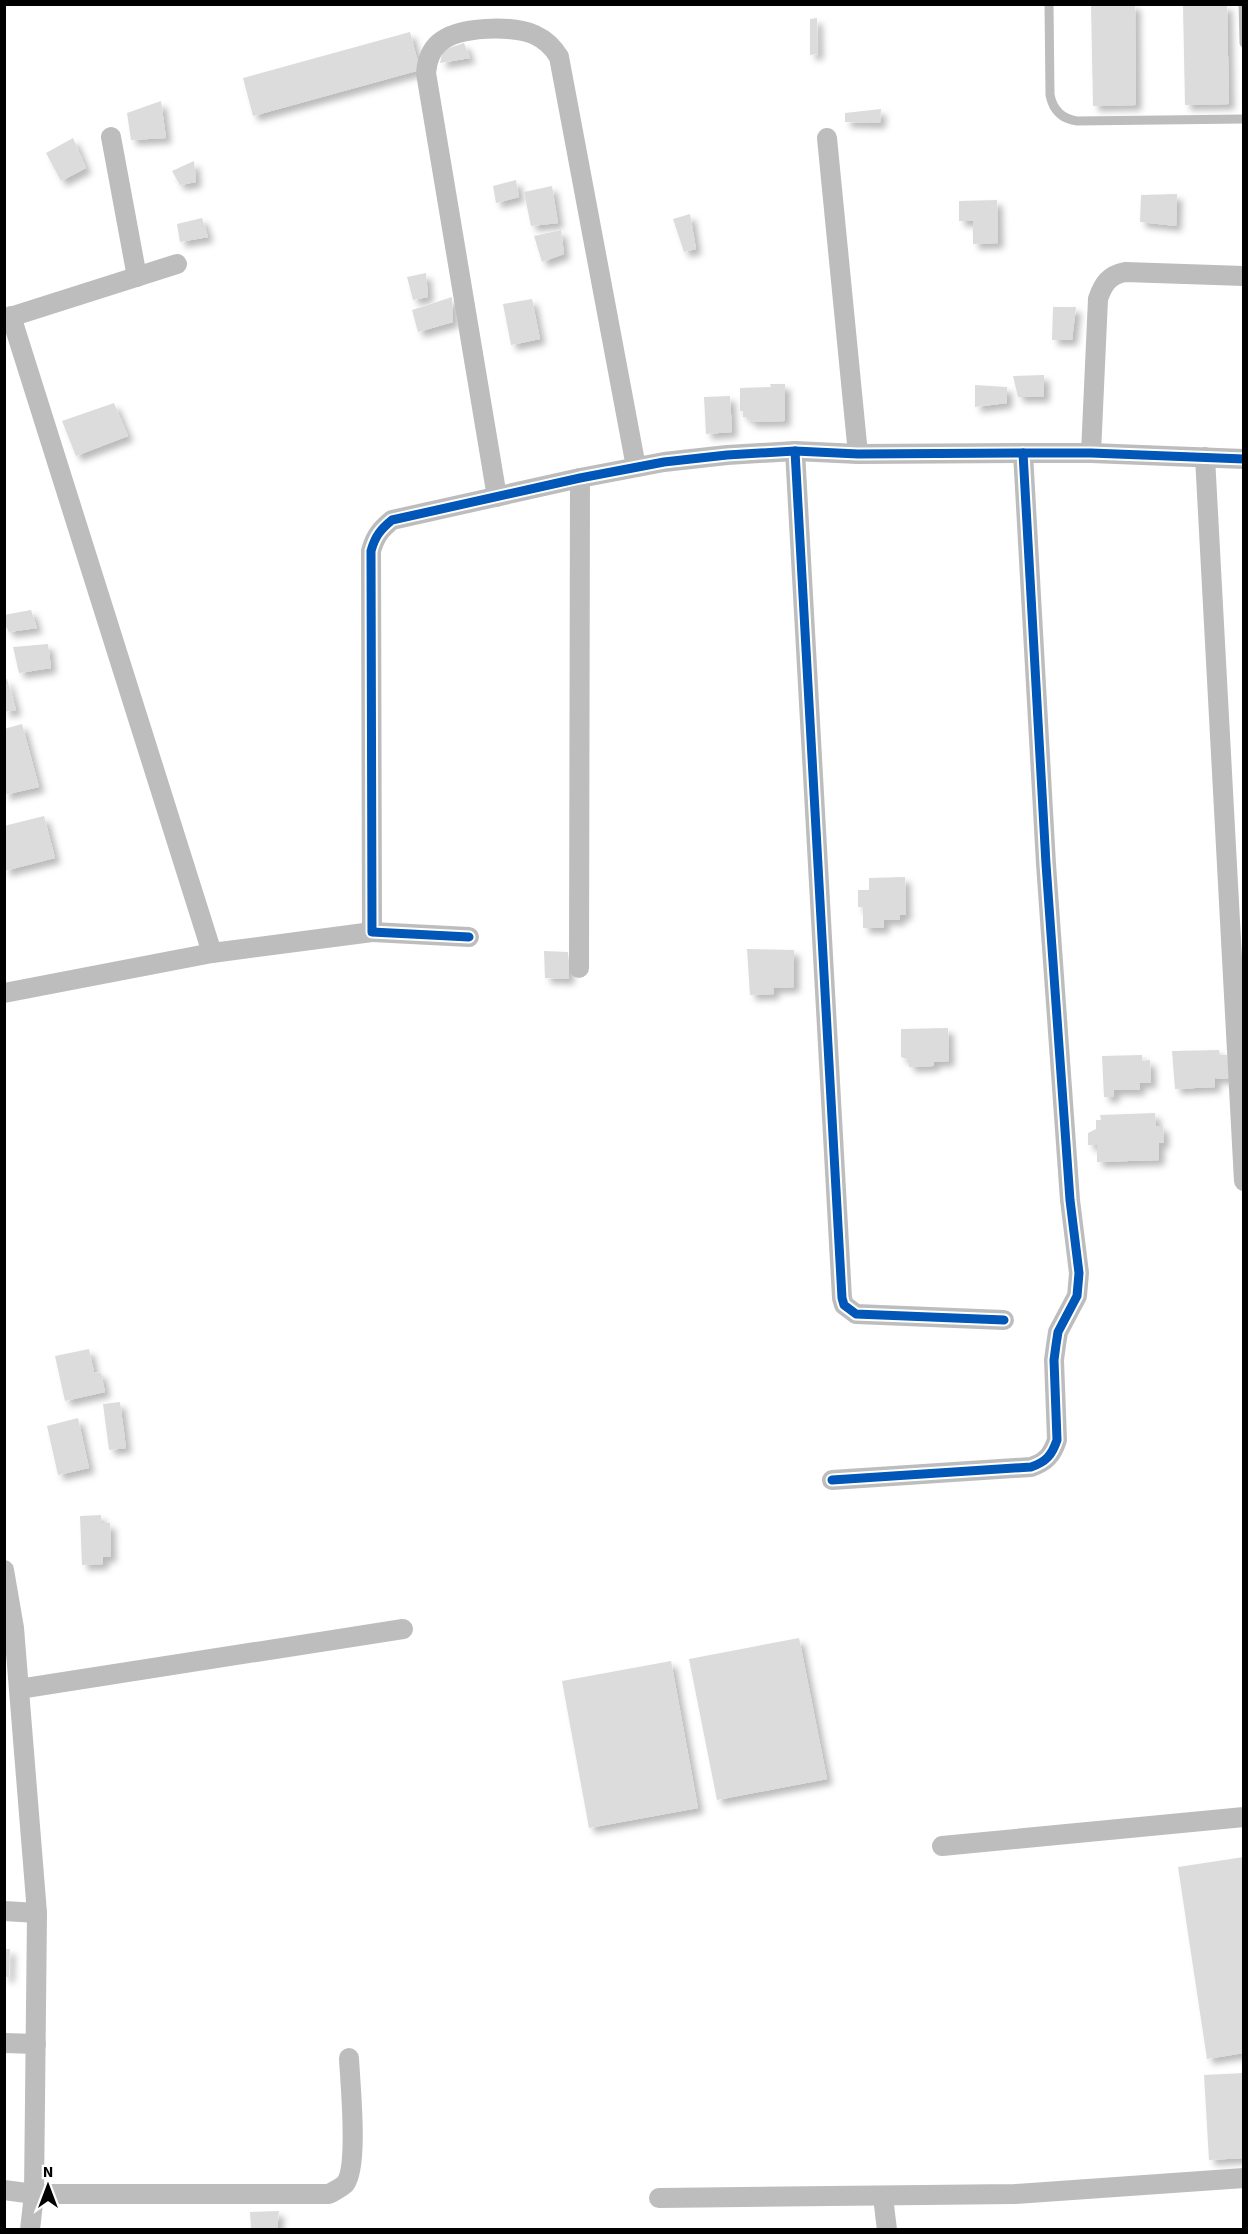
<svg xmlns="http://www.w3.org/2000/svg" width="1248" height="2234" font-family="'Source Sans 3',sans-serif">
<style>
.building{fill:#dcdcdc;filter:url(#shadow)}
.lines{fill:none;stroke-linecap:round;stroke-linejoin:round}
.service{stroke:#bdbdbd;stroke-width:9}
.minor{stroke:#bdbdbd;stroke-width:20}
.cycleway-casing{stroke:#fff;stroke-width:13}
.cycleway{stroke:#0057b8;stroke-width:9}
</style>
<defs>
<filter id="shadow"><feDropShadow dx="5.5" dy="5.5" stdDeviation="3" flood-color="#0004"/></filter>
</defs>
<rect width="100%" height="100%" fill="#fff"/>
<g class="building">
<path d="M1091,4h44l1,101 -43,1z"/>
<path d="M1183,5h44l2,99 -44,1z"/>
<path d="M817,18l1,36 -8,1v-36z"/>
<path d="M410,32l10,38 -167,46 -10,-38z"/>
<path d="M464,43l6,15 -30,5 3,-13z"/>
<path d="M161,101l5,37 -35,2 -4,-27z"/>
<path d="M881,109l-1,14 -35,-1v-9z"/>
<path d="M73,138l13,30 -25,13 -15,-28z"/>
<path d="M194,161l2,21 -16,3 -8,-14z"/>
<path d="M516,180l3,17 -23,6 -3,-17z"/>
<path d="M552,186l6,37 -27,3 -7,-34z"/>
<path d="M1177,194l-1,32 -36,-4 1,-27z"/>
<path d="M997,200l1,43 -25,1v-23h-14v-20z"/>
<path d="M690,214l6,35 -12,3 -11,-33z"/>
<path d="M202,218l6,19 -28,5 -3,-18z"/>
<path d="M561,230l3,24 -22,8 -8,-26z"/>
<path d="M426,273l2,24 -15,3 -6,-23z"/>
<path d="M452,297l1,25 -35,10 -6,-22z"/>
<path d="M532,299l8,40 -29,6 -8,-41z"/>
<path d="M1053,307h23l-4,33h-20z"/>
<path d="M1044,375v22h-26l-5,-21z"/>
<path d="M770,384h15v37l-35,1 -1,-5h-6v-6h-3v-23l31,-1z"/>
<path d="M975,385l32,2v16l-32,4z"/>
<path d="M730,396l2,36 -26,2 -2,-37z"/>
<path d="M114,403l14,33 -52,20 -14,-35z"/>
<path d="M31,610l6,18 -28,4 -5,-9v-8z"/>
<path d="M48,644l3,24 -32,5 -6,-26z"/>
<path d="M4,679h3l9,31 -12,2z"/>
<path d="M22,724l17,63 -35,8v-66z"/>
<path d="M44,816l11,42 -51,13v-19h2l-2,-26z"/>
<path d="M905,877l1,38h-6v5h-16v8h-21v-21h-5v-17h11v-12z"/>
<path d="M747,949l47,1v37l-21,1 1,6 -24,1z"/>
<path d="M544,951l24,1 1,27 -24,-1z"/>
<path d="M948,1028l1,33 -15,1 -1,4 -24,1v-7l-8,-3v-28z"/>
<path d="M1219,1050l1,5h7l2,24 -14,-1v9l-40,2 -3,-38z"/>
<path d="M1142,1055v6l8,-1 1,23h-12l1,7h-26v7h-10l-2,-41z"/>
<path d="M1155,1113l1,13h7l1,17h-5v17l-62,2v-17h-9v-12l8,-4v-9h5l-1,-5z"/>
<path d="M89,1349l5,23 7,1 4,19 -40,9 -10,-45z"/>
<path d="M120,1402l6,46 -17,2 -6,-46z"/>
<path d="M78,1418l11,50 -31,7 -11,-49z"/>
<path d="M101,1515v8h9l1,34h-8v7l-21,1 -2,-49z"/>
<path d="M799,1638l28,141 -110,21 -28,-141z"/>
<path d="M671,1661l27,147 -109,20 -27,-147z"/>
<path d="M1244,1857v196l-37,6 -29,-192z"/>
<path d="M4,1949h6l-1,28h-5z"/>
<path d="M1244,2073v85l-35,2 -5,-85z"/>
<path d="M279,2211l-2,19h-26l-1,-18z"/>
</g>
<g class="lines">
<g class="service">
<path d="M1049,4l1,91c3,15 12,24 27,26l167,-2"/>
<path d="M1243,4l1,39"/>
</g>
<g class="minor">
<path d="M111,137l26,140"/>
<path d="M827,138l31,316"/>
<path d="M11,316l201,637"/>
<path d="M4,319l173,-55"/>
<path d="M795,451l47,847 2,7 12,9 148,6"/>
<path d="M1091,453l7,-154c5,-15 11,-24 27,-27l119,4"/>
<path d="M1205,457l39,724"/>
<path d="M497,497l-71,-424c1,-12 4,-22 13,-30 19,-17 74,-18 96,-8 11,5 18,12 24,22l77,410"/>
<path d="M469,937l-97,-5 -1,-381c4,-15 10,-22 21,-31l188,-42 84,-16 63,-7 68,-4 63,3 165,-1"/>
<path d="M579,968l1,-490"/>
<path d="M4,993l208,-40 160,-21"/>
<path d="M832,1480l199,-13c15,-5 21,-12 26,-27l-3,-80 2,-15 2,-13 19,-36 2,-23 -9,-73 -24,-336 -23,-411h68l153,6"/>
<path d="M4,1570l10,58 23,285 -3,281 -4,36"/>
<path d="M19,1689l384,-60"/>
<path d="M942,1846l302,-29"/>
<path d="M4,1911l33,2"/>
<path d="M4,2043l32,1"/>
<path d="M4,2190l30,4h295c5,-3 12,-6 16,-10 14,-17 5,-102 4,-126"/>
<path d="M883,2197l4,33"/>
<path d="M659,2198l356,-4 229,-16"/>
</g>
<g class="cycleway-casing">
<g id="cycleway">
<path d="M795,451l47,847 2,7 12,9 148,6"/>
<path d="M469,937l-97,-5 -1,-381c4,-15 10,-22 21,-31l188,-42 84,-16 63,-7 68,-4 63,3 165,-1"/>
<path d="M832,1480l199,-13c15,-5 21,-12 26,-27l-3,-80 2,-15 2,-13 19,-36 2,-23 -9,-73 -24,-336 -23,-411h68l153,6"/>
</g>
</g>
<use href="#cycleway" class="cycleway"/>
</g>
<rect width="1248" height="2234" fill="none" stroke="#000000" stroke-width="12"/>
<g transform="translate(48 2186)" stroke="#ffffff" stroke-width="4.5" paint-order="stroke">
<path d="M0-4.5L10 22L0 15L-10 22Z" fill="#000000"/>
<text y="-9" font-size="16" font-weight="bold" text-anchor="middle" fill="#000000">N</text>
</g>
</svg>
